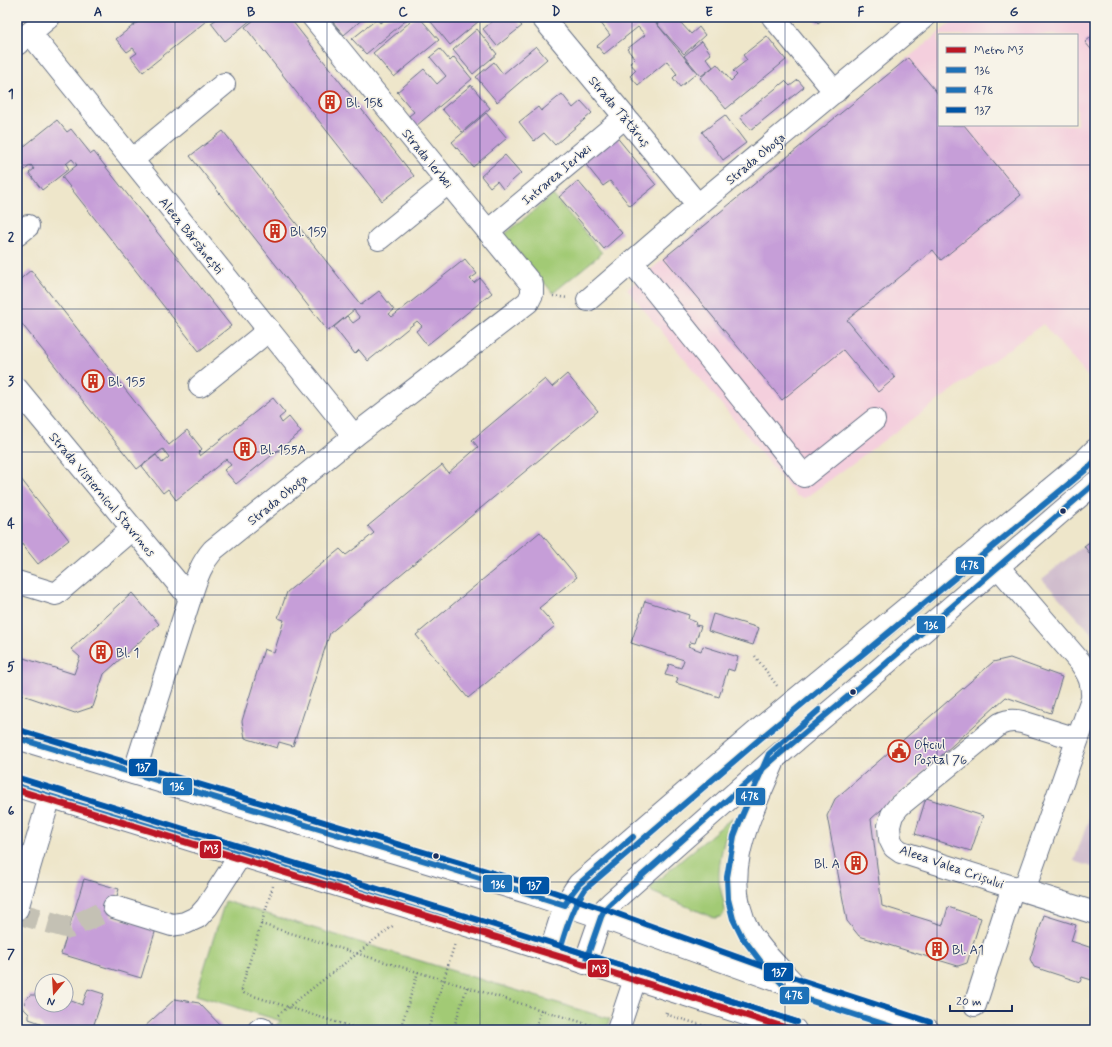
<svg xmlns="http://www.w3.org/2000/svg" width="1112" height="1047" font-family="Mynerve,sans-serif">
<style>
.built{fill:#f4cfdd;fill-rule:evenodd}
.industrial{fill:#d0bdcd}
.green{fill:#a2ca75;stroke:#5e7c6a}
.building{fill:#c69ed8}
.lines{fill:none;stroke-linecap:round;stroke-linejoin:round}
.minor-tunnel{stroke:#c4c1b4;stroke-width:22;stroke-dasharray:22 11;stroke-linecap:butt}
.minor-casing{stroke:#656f84;stroke-width:24}
.major-casing{stroke:#656f84;stroke-width:24}
.path{stroke:#656f84;stroke-width:2.5;stroke-dasharray:1 3;stroke-linecap:butt}
.minor{stroke:#fff;stroke-width:22}
.major{stroke:#fff;stroke-width:22}
.bus-1-casing{stroke:#f7f3e8;stroke-width:9}
.bus-2-casing{stroke:#f7f3e8;stroke-width:9}
.bus-3-casing{stroke:#f7f3e8;stroke-width:9}
.bus-1{stroke:#1d71b8;stroke-width:6}
.bus-2{stroke:#1d71b8;stroke-width:6}
.bus-3{stroke:#0054a6;stroke-width:6}
.metro-1-casing{stroke:#f7f3e8;stroke-width:10}
.metro-1{stroke:#bc1725;stroke-width:7}
.grid{fill:none;stroke:#1b2f5e;stroke-width:1;stroke-opacity:0.55}
.bus-dot{fill:#1b2f5e;stroke:#f7f3e8;stroke-width:1.5}
.labels{text-anchor:middle;stroke-width:3;stroke-linejoin:round;paint-order:stroke}
.poi-label{font-size:13px;fill:#1b2f5e;stroke:#f7f3e8;text-anchor:start}
.street-label{font-size:13px;fill:#1b2f5e;stroke:#f7f3e8}
.line-badge{stroke:#f7f3e8;stroke-width:1.5}
.badge-label{font-size:11px;text-anchor:middle;font-weight:bold;fill:#fff}
.neatline{fill:none;stroke:#1b2f5e;stroke-width:1.5}
.grid-label{font-size:13px;text-anchor:middle;font-weight:bold;fill:#1b2f5e}
</style>
<rect width="100%" height="100%" fill="#f7f3e8"/>
<filter id="ink" filterUnits="userSpaceOnUse"><feTurbulence type="fractalNoise" baseFrequency=".025" numOctaves="2"/><feDisplacementMap in="SourceGraphic" scale="8" xChannelSelector="R" yChannelSelector="G"/><feConvolveMatrix kernelMatrix="1 2 1 2 8 2 1 2 1" color-interpolation-filters="sRGB"/></filter>
<filter id="wash" filterUnits="userSpaceOnUse"><feTurbulence type="fractalNoise" baseFrequency=".012" numOctaves="4" result="noise"/><feDisplacementMap in="SourceGraphic" scale="16" xChannelSelector="R" yChannelSelector="G"/><feGaussianBlur stdDeviation="0.9" result="paint"/><feColorMatrix in="noise" values="0 0 0 0 0 0 0 0 0 0 0 0 0 0 0 0 0 1.4 0 .05"/><feComposite in="paint" operator="in"/></filter>
<g filter="url(#wash)">
<rect width="100%" height="100%" fill="#eee6ca"/>
<path class="built" d="M958,17h137v368l-52,-61 -238,174 -9,-2 -169,-207zM939,35h138v90h-138z"/>
<g class="industrial">
<path d="M1095,536v101l-53,-58z"/>
<path d="M1095,801v67l-21,-7z"/>
</g>
<g class="green">
<path d="M553,195l49,58 -49,40 -49,-58z"/>
<path d="M733,817c-8,15 -15,45 -14,63 1,10 5,20 6,30 -2,6 -4,7 -10,8l-63,-26 -2,-3 2,-4z"/>
<path d="M225,901l385,118 -4,11h-336l11,-9 -85,-26z"/>
</g>
<g id="blocks">
<g class="building">
<path d="M144,17h67l-68,55 -12,-15 6,-4 -4,-5 -6,4 -11,-13z"/>
<path d="M215,17h36l1,2 -27,22 -14,-18 6,-4z"/>
<path d="M258,17h31l125,159 -32,25 -137,-174z"/>
<path d="M336,17h29l-21,18 -12,-14z"/>
<path d="M388,17h22l-44,37 -14,-15 25,-20 3,4z"/>
<path d="M416,17h3l20,23 -45,37 -21,-24z"/>
<path d="M427,17h49l3,4 -29,24z"/>
<path d="M492,17h22l8,9 -25,20 -14,-17 11,-9z"/>
<path d="M598,17h53l46,56 -17,14 -7,-9 4,-4 -10,-13 -29,24 -8,-9 6,-6 -6,-7 5,-4 -8,-10 18,-14 -7,-8 -34,27 -7,-8 13,-11 -13,-17z"/>
<path d="M665,17h22l-6,6 10,11 8,-7 6,8 -21,19 -27,-30z"/>
<path d="M813,17h13l-8,6z"/>
<path d="M1088,17h7v9z"/>
<path d="M477,29l20,25 -24,20 -20,-24z"/>
<path d="M1095,34v20l-10,-12z"/>
<path d="M767,36l19,24 -60,49 -26,-31 17,-14 14,17 6,-6 -4,-4 14,-11 -4,-5z"/>
<path d="M702,41l9,13 -5,4 7,9 -12,9 -17,-20z"/>
<path d="M536,46l11,13 -50,43 -21,-25 18,-15 9,12z"/>
<path d="M440,49l10,12 4,-4 18,22 -56,47 -7,-10 5,-4 -17,-20 27,-23 13,15 9,-8 -16,-19z"/>
<path d="M908,58l31,37v30h25l57,70 -80,65 -8,-10 -86,70 48,58 -17,14 -35,-42 -61,50 -118,-142z"/>
<path d="M798,80l6,7 -53,43 -11,-13 45,-36 5,5z"/>
<path d="M471,85l19,23 -28,24 -20,-23z"/>
<path d="M562,94l11,14 8,-7 11,12 -37,32 -11,-12 -10,8 -15,-19 19,-15 3,4z"/>
<path d="M486,113l21,25 -34,29 -21,-25z"/>
<path d="M725,115l21,28 -23,17 -21,-28z"/>
<path d="M57,120l10,12 4,-3 20,25 3,-2 137,174 -32,25 -137,-174 15,-12 -5,-6 -6,5 3,5 -27,21 -13,-17 5,-4 -3,-4 -14,11v-24z"/>
<path d="M223,131l138,174 18,-14 15,19 -5,4 3,3 73,-58 12,15 -7,5 4,4 6,-5 12,15 -65,52 -11,-14 6,-5 -5,-5 -49,40 -9,-11 -4,4 -21,-27 13,-11 6,7 7,-5 -6,-8 -26,21 -138,-175z"/>
<path d="M615,135l41,50 -26,21 -20,-25 -7,5 -20,-25z"/>
<path d="M505,155l16,18 -18,16 -6,-8 -7,6 -9,-11z"/>
<path d="M578,181l44,52 -18,16 -45,-52z"/>
<path d="M31,270l138,175 18,-15 15,19 -4,4 2,3 73,-58 12,15 -6,5 3,5 7,-6 12,15 -65,52 -12,-14 7,-5 -5,-6 -50,41 -8,-11 -5,4 -21,-27 14,-11 6,8 7,-6 -6,-8 -26,20 -120,-151v-36z"/>
<path d="M567,374l31,37 -268,222 -37,113 -14,-4 -2,6 -32,-10 -3,-17 22,-72 10,4 10,-33 -6,-2 9,-26 53,-43 6,6 12,-9 16,-13 -6,-7 74,-61 6,8 30,-26 -6,-7 73,-61 7,8z"/>
<path d="M17,474l52,66 -31,24 -21,-26z"/>
<path d="M540,532l37,45 -38,31 16,18 -87,72 -52,-63z"/>
<path d="M1095,538v23l-11,-15z"/>
<path d="M132,593l27,31 -55,50 -11,33 -18,6 -58,-20v-37l57,18 6,-17 -9,-8z"/>
<path d="M645,601l44,14 -1,4 8,3 -1,3 6,1 -6,17 -5,-1 -2,4 13,5 2,-5 35,11 -4,14 -6,-2 -9,28 -43,-14 2,-5 -13,-3 4,-11 12,4 3,-8 -53,-17z"/>
<path d="M713,614l46,14 -6,17 -45,-14z"/>
<path d="M1010,658l52,19 -11,36 -45,-16 -135,122 11,87 61,19 5,-18 33,11 -14,45 -9,3 -99,-30 -12,-15 -20,-105 8,-17 158,-137z"/>
<path d="M926,798l57,18 -12,35 -56,-17z"/>
<path d="M84,879l35,10 -8,27 45,13 -15,49 -80,-24z"/>
<path d="M1044,915l32,10 -5,16 24,8v32l-13,-4 -2,5 -46,-15 -4,-8z"/>
<path d="M88,989l16,5 -12,36h-25l-4,-1 -19,1 -4,-7 -11,-4v-5l-5,-5 1,-8 5,-6h6l2,-4 4,1v13h24v-6l16,6z"/>
<path d="M175,999l24,4 23,24 -3,3h-76l-1,-1z"/>
</g>
</g>
</g>
<g filter="url(#ink)">
<use href="#blocks" fill-opacity="0" stroke="#656f84" stroke-width="1"/>
<g class="lines">
<path class="minor-tunnel" d="M17,913l52,15 45,-21"/>
<g class="minor-casing">
<g id="minor">
<path d="M542,17l156,188"/>
<path d="M773,17l62,75"/>
<path d="M30,33l324,403"/>
<path d="M17,44l32,-27"/>
<path d="M132,160l92,-76"/>
<path d="M488,231l137,-114"/>
<path d="M17,235l11,-9"/>
<path d="M379,239l69,-56"/>
<path d="M632,262l172,214 70,-56"/>
<path d="M588,300l110,-95 226,-188"/>
<path d="M200,386l69,-56"/>
<path d="M17,389l173,209"/>
<path d="M981,547l99,115c9,13 13,21 12,37l-68,191"/>
<path d="M17,582l39,12 76,-65"/>
<path d="M1077,739l-55,-17c-8,-2 -14,-2 -22,2l-101,82 -7,9 -3,11 1,13 4,8 7,5 194,61"/>
<path d="M134,773l56,-175c6,-18 10,-33 23,-48l141,-114 174,-134 4,-8v-9l-219,-268"/>
<path d="M114,907l58,18 13,-2 13,-6 9,-10 34,-53"/>
<path d="M17,909l33,-113"/>
<path d="M975,1005l38,-118"/>
<path d="M259,1030l3,-2"/>
<path d="M618,1030l17,-51"/>
</g>
</g>
<g class="major-casing">
<g id="major">
<path d="M17,738l513,155 71,24 197,71 130,42"/>
<path d="M773,763c-23,54 -55,111 -24,169 2,4 6,8 9,12 11,15 24,27 37,41"/>
<path d="M17,786l498,154 280,90"/>
<path d="M551,951c7,-23 12,-47 28,-67l177,-152 146,-120 181,-150 12,-12"/>
<path d="M585,963l16,-46 4,-8 6,-6 165,-146 76,-64 209,-181 34,-29"/>
</g>
</g>
<g class="path">
<path d="M553,296l15,2"/>
<path d="M755,656l23,31"/>
<path d="M273,886l-31,100v4l2,3 117,37"/>
<path d="M261,924l336,103"/>
<path d="M666,1012l-1,2 53,16"/>
<path d="M278,1015l116,-90"/>
<path d="M400,1030l18,-58"/>
<path d="M428,1030l27,-87"/>
<path d="M453,1030l14,-43"/>
<path d="M535,1030l6,-20"/>
</g>
<use href="#minor" class="minor"/>
<use href="#major" class="major"/>
<g class="bus-1-casing">
<g id="bus-1">
<path d="M17,738l415,125 133,42 7,-12 7,-9 54,-47"/>
<path d="M17,786l224,68 344,109 16,-46 4,-8 6,-6 165,-146 76,-64 243,-210"/>
</g>
</g>
<g class="bus-2-casing">
<g id="bus-2">
<path d="M819,710l-50,44 -28,64 -7,18 -7,41 1,22 5,20 9,18 19,25 32,33 109,35"/>
<path d="M797,1022l-236,-76c6,-20 12,-39 24,-57l176,-151 327,-270 7,-7"/>
</g>
</g>
<g class="bus-3-casing">
<g id="bus-3">
<path d="M19,730l514,155 71,24 197,71 129,42"/>
<path d="M19,778l498,154 280,90"/>
</g>
</g>
<use href="#bus-1" class="bus-1"/>
<use href="#bus-2" class="bus-2"/>
<use href="#bus-3" class="bus-3"/>
<g class="metro-1-casing">
<path id="metro-1" d="M17,790l657,202 118,38"/>
</g>
<use href="#metro-1" class="metro-1"/>
</g>
</g>
<path class="grid" d="M175,17v1013M327,17v1013M480,17v1013M632,17v1013M785,17v1013M937,17v1013M17,165h1078M17,309h1078M17,452h1078M17,595h1078M17,738h1078M17,882h1078"/>
<defs>
<g id="building-ring" transform="scale(1.15)"><circle r="9.5" fill="#f7f3e8" stroke="#c8321e" stroke-width="1.5"/><path d="M-4-6H4V6H1V3H-1V6H-4ZM-2.5-4.3h1.7v1.8h-1.7ZM.8-4.3h1.7v1.8H.8ZM-2.5-1h1.7V.8h-1.7ZM.8-1h1.7V.8H.8Z" fill="#c8321e"/></g>
<g id="civic-ring" transform="scale(1.15)"><circle r="9.5" fill="#f7f3e8" stroke="#c8321e" stroke-width="1.5"/><path d="M-.6-6.5H3V-4.5H.6V-3L4-1V1h2V6H-6V1h2V-1L-.6-3ZM-1.2 2.5V6h2.4V2.5Z" fill="#c8321e"/></g>
</defs>
<g fill-rule="evenodd">
<use href="#building-ring" x="330" y="102"/>
<use href="#building-ring" x="275" y="231"/>
<use href="#building-ring" x="93" y="381"/>
<use href="#building-ring" x="245" y="449"/>
<use href="#building-ring" x="101" y="652"/>
<use href="#civic-ring" x="899" y="751"/>
<use href="#building-ring" x="856" y="863"/>
<use href="#building-ring" x="937" y="949"/>
</g>
<g class="bus-dot">
<circle cx="1063" cy="511" r="3.5"/>
<circle cx="853" cy="692" r="3.5"/>
<circle cx="436" cy="856" r="3.5"/>
</g>
<g class="labels">
<g class="poi-label">
<text x="346" y="107">Bl. 158</text>
<text x="290" y="236">Bl. 159</text>
<text x="108" y="386">Bl. 155</text>
<text x="260" y="454">Bl. 155A</text>
<text x="116" y="657">Bl. 1</text>
<text x="914" y="749">Oficiul<tspan x="914" dy="15">Poștal 76</tspan></text>
<text x="840" y="868" text-anchor="end">Bl. A</text>
<text x="952" y="954">Bl. A1</text>
</g>
<g class="street-label">
<text transform="translate(620 111) rotate(50)" y="5">Strada Tătăruș</text>
<text transform="translate(428 158) rotate(51)" y="5">Strada Ierbei</text>
<text transform="translate(755 158) rotate(-40)" y="5">Strada Oboga</text>
<text transform="translate(556 174) rotate(-40)" y="5">Intrarea Ierbei</text>
<text transform="translate(192 235) rotate(51)" y="5">Aleea Bârsănești</text>
<text transform="translate(103 494) rotate(50)" y="5">Strada Vistiernicul Stavrinos</text>
<text transform="translate(277 499) rotate(-39)" y="5">Strada Oboga</text>
<text transform="translate(952 866) rotate(19)" y="5">Aleea Valea Crișului</text>
</g>
</g>
<g class="line-badge">
<rect x="955" y="556" width="30" height="19" rx="4" fill="#1d71b8"/>
<rect x="916" y="615" width="30" height="19" rx="4" fill="#1d71b8"/>
<rect x="128" y="758" width="30" height="19" rx="4" fill="#0054a6"/>
<rect x="162" y="777" width="31" height="19" rx="4" fill="#1d71b8"/>
<rect x="735" y="787" width="31" height="19" rx="4" fill="#1d71b8"/>
<rect x="199" y="840" width="23" height="19" rx="4" fill="#bc1725"/>
<rect x="482" y="874" width="31" height="19" rx="4" fill="#1d71b8"/>
<rect x="519" y="876" width="31" height="19" rx="4" fill="#0054a6"/>
<rect x="587" y="959" width="23" height="19" rx="4" fill="#bc1725"/>
<rect x="763" y="962" width="31" height="20" rx="4" fill="#0054a6"/>
<rect x="779" y="986" width="31" height="19" rx="4" fill="#1d71b8"/>
</g>
<g class="badge-label">
<text x="970" y="569">478</text>
<text x="931" y="629">136</text>
<text x="143" y="771">137</text>
<text x="177" y="790">136</text>
<text x="750" y="800">478</text>
<text x="211" y="853">M3</text>
<text x="498" y="888">136</text>
<text x="534" y="889">137</text>
<text x="599" y="973">M3</text>
<text x="779" y="976">137</text>
<text x="794" y="999">478</text>
</g>
<rect width="1112" height="1047" fill="none" stroke="#f7f3e8" stroke-width="44"/>
<rect x="938" y="34" width="140" height="92" fill="#f7f3e8" stroke="#9fa5b1"/>
<rect x="946" y="47" width="20" height="6" fill="#bc1725" stroke="#9fa5b1"/>
<text x="974" y="54" font-size="12" fill="#1b2f5e">Metro M3</text>
<rect x="946" y="67" width="20" height="6" fill="#1d71b8" stroke="#9fa5b1"/>
<text x="974" y="74" font-size="12" fill="#1b2f5e">136</text>
<rect x="946" y="87" width="20" height="6" fill="#1d71b8" stroke="#9fa5b1"/>
<text x="974" y="94" font-size="12" fill="#1b2f5e">478</text>
<rect x="946" y="107" width="20" height="6" fill="#0054a6" stroke="#9fa5b1"/>
<text x="974" y="114" font-size="12" fill="#1b2f5e">137</text>
<g transform="translate(54 993) rotate(198)"><circle r="19" fill="#f7f3e8" stroke="#9fa5b1"/>
<path d="M0-3L7 15L0 10L-7 15Z" fill="#c8321e"/>
<text y="-6" font-size="11" font-weight="bold" text-anchor="middle" fill="#1b2f5e">N</text>
</g>
<path d="M950 1005v6h62v-6" fill="none" stroke="#1b2f5e" stroke-width="2"/>
<text x="956" y="1005" font-size="12" fill="#1b2f5e" stroke="#f7f3e8" stroke-width="3" paint-order="stroke">20 m</text>
<rect x="22" y="22" width="1068" height="1003" class="neatline"/>
<g class="grid-label">
<text x="98" y="16">A</text>
<text x="251" y="16">B</text>
<text x="403" y="16">C</text>
<text x="556" y="16">D</text>
<text x="709" y="16">E</text>
<text x="861" y="16">F</text>
<text x="1014" y="16">G</text>
<text x="11" y="98">1</text>
<text x="11" y="241">2</text>
<text x="11" y="385">3</text>
<text x="11" y="528">4</text>
<text x="11" y="671">5</text>
<text x="11" y="815">6</text>
<text x="11" y="958">7</text>
</g>
</svg>
